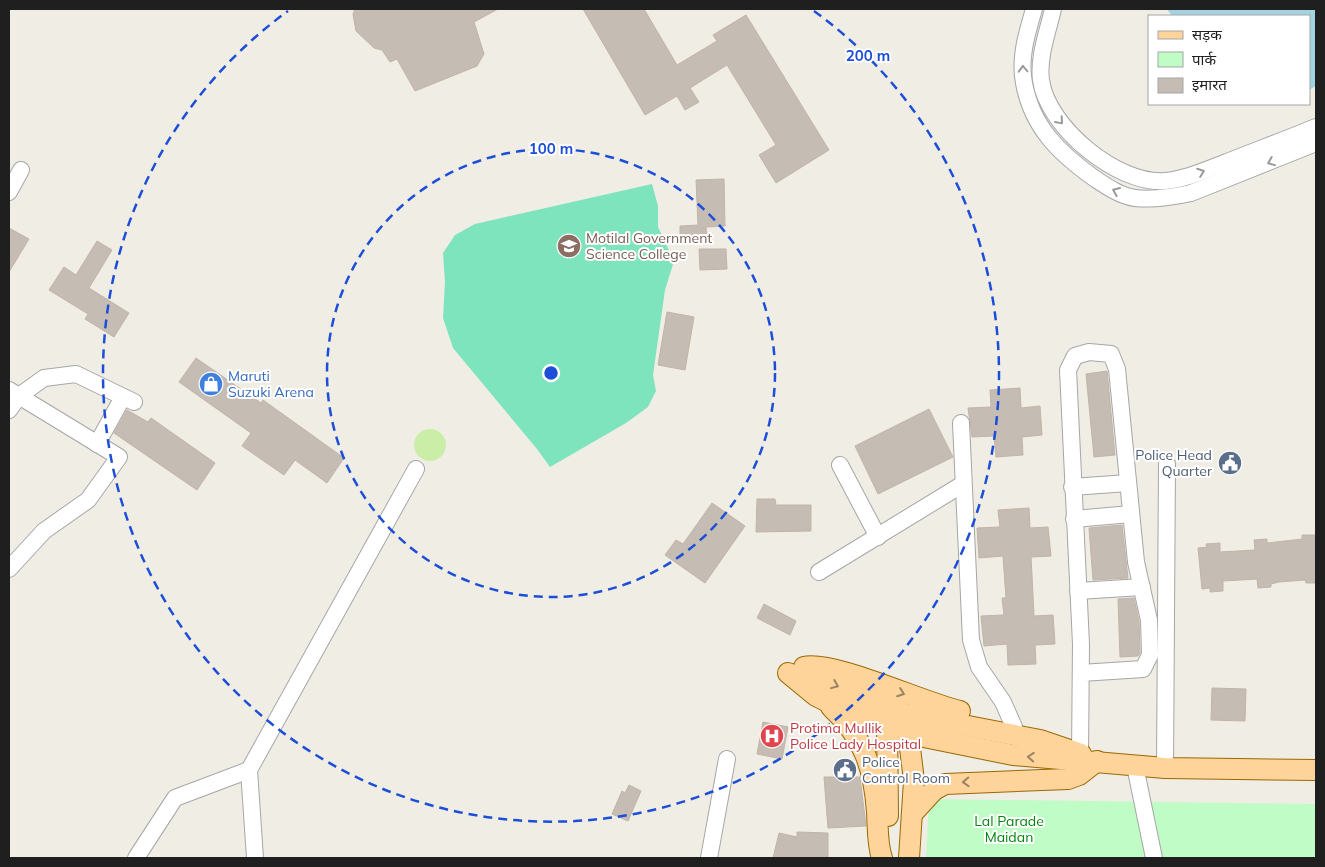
<svg xmlns="http://www.w3.org/2000/svg" width="1325" height="867" font-family="Mulish,'Noto Sans Devanagari',sans-serif">
<style>
.grass{fill:#caeda8}
.park{fill:#c0fcc5}
.pitch{fill:#7ee4bd}
.water{fill:#a3d2e0}
.building{fill:#c5bcb4;stroke:#c3b3a6}
.lines{fill:none;stroke-linecap:round;stroke-linejoin:round}
.minor-casing{stroke:#a6a6a6;stroke-width:18}
.major-casing{stroke:#9a6800;stroke-width:22}
.minor{stroke:#fff;stroke-width:16}
.major{stroke:#ffd49b;stroke-width:20}
.oneway{stroke:#9a9a9a}
.oneway2{stroke:#9a8363}
.ring{fill:none;stroke:#1d4ed8;stroke-width:2.5;stroke-dasharray:9 6}
.labels{text-anchor:middle;stroke-width:4;stroke-linejoin:round;paint-order:stroke}
.education-label{font-size:14px;fill:#785e54;stroke:#fff;text-anchor:start}
.shop-label{font-size:14px;fill:#366cbe;stroke:#fff;text-anchor:start}
.service-label{font-size:14px;fill:#4e5e75;stroke:#fff;text-anchor:end}
.health-label{font-size:14px;fill:#be3a42;stroke:#fff;text-anchor:start}
.park-label{font-size:14px;fill:#058510;stroke:#fff}
.centre{fill:#1d4ed8;stroke:#fff;stroke-width:2.5}
.ring-label{font-size:15px;text-anchor:middle;font-weight:bold;fill:#1d4ed8;stroke:#fff;stroke-width:4;stroke-linejoin:round;paint-order:stroke}
</style>
<rect width="100%" height="100%" fill="#f0ede5"/>
<circle class="grass" cx="430" cy="445" r="16"/>
<path class="park" d="M929,799l387,5v54h-390z"/>
<path class="pitch" d="M652,184l6,22v21l16,34 -9,29 -12,85 3,16 -8,16 -22,16 -76,44 -13,-18 -84,-101 -10,-30 2,-36 -2,-29 12,-18 20,-11z"/>
<path class="water" d="M1167,9h149v77l-7,4v-74h-137z"/>
<g class="building">
<path d="M355,9h143l-24,13 10,32 -7,12 -62,25 -18,-32 -7,3 -8,-12 -8,-2 -18,-17 -3,-17z"/>
<path d="M583,9h61l33,56 40,-24 -4,-6 33,-20 83,135 -53,33 -17,-28 17,-10 -49,-80 -37,23 9,14 -14,8 -8,-14 -32,19z"/>
<path d="M724,179l1,47 -19,1 1,15 -27,1v-17l18,-1 -2,-45z"/>
<path d="M9,228l20,11 -20,33z"/>
<path d="M97,241l15,9 -23,38 40,25 -15,24 -29,-18 3,-5 -39,-24 15,-23 12,8z"/>
<path d="M699,249h27l1,20 -27,1z"/>
<path d="M667,312l27,5 -9,53 -27,-5z"/>
<path d="M196,358l65,45 2,-3 81,58 -17,25 -32,-23 -11,15 -42,-29 9,-13 -72,-51z"/>
<path d="M1107,371l8,84 -21,2 -8,-83z"/>
<path d="M1020,388l1,20 19,-2 2,29 -20,2 1,18 -27,2 -2,-21 -22,1 -4,-29 23,-1 -1,-17z"/>
<path d="M929,409l24,48 -75,37 -23,-48z"/>
<path d="M127,410l21,12 3,-4 64,45 -18,27 -83,-57z"/>
<path d="M757,499h18l1,6h35v26l-55,1z"/>
<path d="M712,503l33,23 -40,57 -40,-28 11,-15 7,4z"/>
<path d="M1029,508l1,20 18,-1 3,29 -20,1 1,18 2,41 19,-1 2,29 -20,1 1,19 -28,1 -1,-21 -23,2 -3,-30 23,-1 -2,-17h4l-3,-42 -24,2 -2,-30 23,-1 -2,-17z"/>
<path d="M1122,525l6,53 -35,2 -4,-52z"/>
<path d="M1302,535h13l1,48h-10l-1,-3 -26,2 -8,2v3l-13,1 -1,-9 -34,2v10l-13,1v-4l-8,1 -4,-41 9,-1 -1,-3 14,-1v9l35,-2 -1,-10 13,-1v4l27,-3 8,-1z"/>
<path d="M1134,598l5,23 1,32 -2,3 -18,1 -2,-58z"/>
<path d="M764,604l32,17 -6,14 -33,-17z"/>
<path d="M1212,688l34,1 -1,32 -34,-1z"/>
<path d="M763,722l25,5 -6,32 -25,-5z"/>
<path d="M824,777h36l6,49 -38,2z"/>
<path d="M629,785l12,6 -13,30 -16,-7 10,-23 3,2z"/>
<path d="M797,832l31,1v25h-55l6,-25 18,4z"/>
</g>
<g class="lines">
<g class="minor-casing">
<g id="minor">
<path d="M1034,9c-7,24 -15,49 -10,74 8,44 35,70 70,95 12,8 26,18 41,20 18,2 38,-1 56,-5l125,-50"/>
<path d="M1053,9c-5,22 -15,48 -12,71 6,47 77,105 124,101 22,-2 43,-12 62,-19 30,-12 60,-23 89,-35"/>
<path d="M9,192l12,-22"/>
<path d="M9,390l110,67 -31,43 -44,31 -35,38"/>
<path d="M9,410l10,-14 25,-18 32,-4 58,28"/>
<path d="M961,423l10,217 8,27 24,35 11,25"/>
<path d="M97,444l26,-47"/>
<path d="M840,465l38,72"/>
<path d="M1072,487l56,-4"/>
<path d="M1074,519l57,-5"/>
<path d="M819,572l144,-88"/>
<path d="M1078,591l64,-4"/>
<path d="M1080,754l1,-110 -13,-274 7,-14 14,-4 22,2 6,15 19,193 13,58 1,35 -7,14 -62,4"/>
<path d="M1135,766l19,92"/>
<path d="M1165,768l2,-304"/>
<path d="M136,858l39,-60 74,-28"/>
<path d="M255,858l-6,-88 167,-301"/>
<path d="M709,858l18,-99"/>
</g>
</g>
<g class="major-casing">
<g id="major">
<path d="M804,667c29,-7 120,36 156,44"/>
<path d="M788,673l28,23 10,5 83,33 104,21 152,13 151,2"/>
<path d="M790,674l33,6 83,34 134,26 41,14"/>
<path d="M831,707c33,31 43,61 46,105 1,15 0,32 5,46"/>
<path d="M887,715l1,101"/>
<path d="M907,723l7,58 -5,77"/>
<path d="M912,814l22,-24 11,-6 123,-5 11,-4 18,-14"/>
</g>
</g>
<use href="#minor" class="minor"/>
<use href="#major" class="major"/>
</g>
<defs><path id="oneway-chevron" d="M-2-3.5L2.5 0L-2 3.5" fill="none" stroke-width="1.6" stroke-linecap="round" stroke-linejoin="round" transform="scale(1.25)"/></defs>
<g class="oneway">
<use href="#oneway-chevron" transform="translate(1023 69) rotate(-92)"/>
<use href="#oneway-chevron" transform="translate(1060 121) rotate(49)"/>
<use href="#oneway-chevron" transform="translate(1271 162) rotate(158)"/>
<use href="#oneway-chevron" transform="translate(1201 172) rotate(-20)"/>
<use href="#oneway-chevron" transform="translate(1116 191) rotate(-157)"/>
</g>
<g class="oneway2">
<use href="#oneway-chevron" transform="translate(835 685) rotate(22)"/>
<use href="#oneway-chevron" transform="translate(901 693) rotate(20)"/>
<use href="#oneway-chevron" transform="translate(1031 757) rotate(-176)"/>
<use href="#oneway-chevron" transform="translate(966 782) rotate(178)"/>
</g>
<g class="ring">
<circle cx="551" cy="373" r="224"/>
<path d="M814 11A448 448 0 1 1 288 11"/>
</g>
<defs>
<g id="university-disc" transform="scale(1.25)"><circle r="9.5" fill="#8d6e63" stroke="#fff"/><path d="M0-5L7-2L0 1L-7-2ZM-4 1L0 2.5L4 1V4Q0 6-4 4Z" fill="#fff"/></g>
<g id="shop-disc" transform="scale(1.25)"><circle r="9.5" fill="#3f7fe0" stroke="#fff"/><path d="M-5-2.5h2.3a2.7 3.5 0 0 1 5.4 0H5L5.5 6h-11ZM-1.5-2.5h3a1.5 2.3 0 0 0-3 0Z" fill="#fff"/></g>
<g id="civic-disc" transform="scale(1.25)"><circle r="9.5" fill="#5c6f8a" stroke="#fff"/><path d="M-.6-6.5H3V-4.5H.6V-3L4-1V1h2V6H-6V1h2V-1L-.6-3ZM-1.2 2.5V6h2.4V2.5Z" fill="#fff"/></g>
<g id="hospital-disc" transform="scale(1.25)"><circle r="9.5" fill="#e0444e" stroke="#fff"/><path d="M-5-5h3v3.5h4V-5h3V5h-3V1.5h-4V5h-3Z" fill="#fff"/></g>
</defs>
<g fill-rule="evenodd">
<use href="#university-disc" x="569" y="246"/>
<use href="#shop-disc" x="211" y="384"/>
<use href="#civic-disc" x="1230" y="463"/>
<use href="#hospital-disc" x="772" y="736"/>
<use href="#civic-disc" x="845" y="770"/>
</g>
<g class="labels">
<g class="education-label">
<text x="586" y="243">Motilal Government<tspan x="586" dy="16">Science College</tspan></text>
</g>
<g class="shop-label">
<text x="228" y="381">Maruti<tspan x="228" dy="16">Suzuki Arena</tspan></text>
</g>
<g class="service-label">
<text x="1212" y="460">Police Head<tspan x="1212" dy="16">Quarter</tspan></text>
<text x="862" y="767" text-anchor="start">Police<tspan x="862" dy="16">Control Room</tspan></text>
</g>
<g class="health-label">
<text x="790" y="733">Protima Mullik<tspan x="790" dy="16">Police Lady Hospital</tspan></text>
</g>
<g class="park-label">
<text x="1009" y="826">Lal Parade<tspan x="1009" dy="16">Maidan</tspan></text>
</g>
</g>
<circle cx="551" cy="373" r="8" class="centre"/>
<g class="ring-label">
<text x="868" y="61">200 m</text>
<text x="551" y="154">100 m</text>
</g>
<rect width="1325" height="867" fill="none" stroke="#1f1f1f" stroke-width="20"/>
<rect x="1148" y="15" width="162" height="90" fill="#ffffff" stroke="#a5a5a5"/>
<rect x="1158" y="31" width="25" height="8" fill="#ffd49b" stroke="#a5a5a5"/>
<text x="1192" y="40" font-size="15" fill="#1f1f1f">सड़क</text>
<rect x="1158" y="52" width="25" height="15" fill="#c0fcc5" stroke="#a5a5a5"/>
<text x="1192" y="65" font-size="15" fill="#1f1f1f">पार्क</text>
<rect x="1158" y="78" width="25" height="15" fill="#c5bcb4" stroke="#a5a5a5"/>
<text x="1192" y="90" font-size="15" fill="#1f1f1f">इमारत</text>
</svg>
